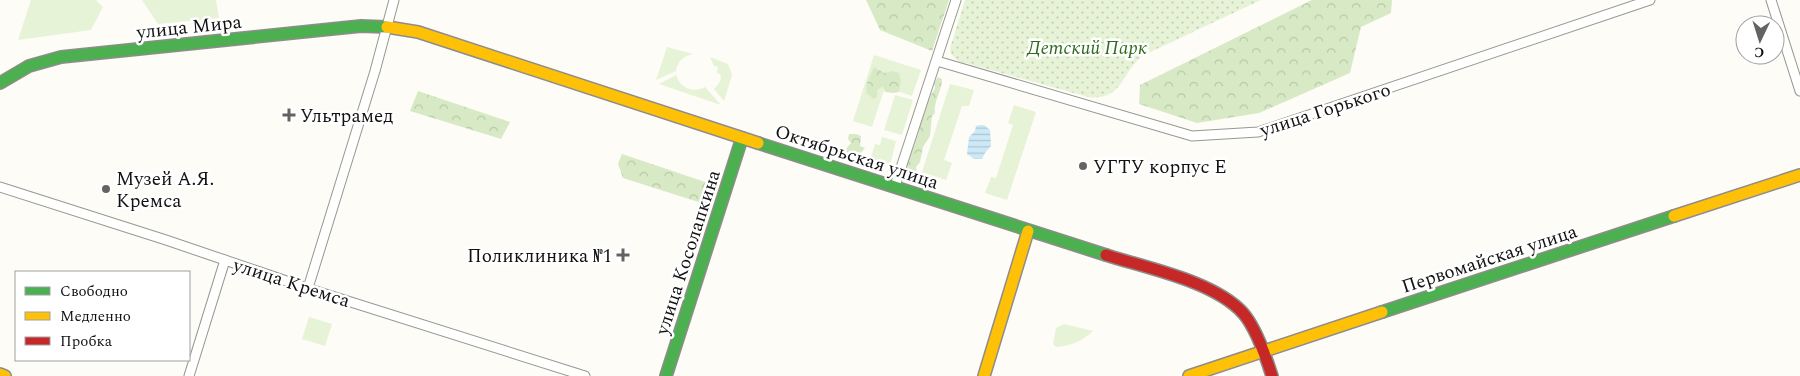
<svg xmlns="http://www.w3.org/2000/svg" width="1800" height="376" font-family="Spectral,serif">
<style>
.grass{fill:#e7f3d7}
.forest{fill:url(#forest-crowns)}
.park{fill:url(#park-dots)}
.water{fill:url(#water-rules)}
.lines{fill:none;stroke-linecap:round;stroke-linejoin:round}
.street-casing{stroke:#979795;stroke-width:11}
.fast-casing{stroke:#8e8d8b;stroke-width:14}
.slow-casing{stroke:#8e8d8b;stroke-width:14}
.jam-casing{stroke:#8e8d8b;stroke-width:14}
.street{stroke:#fffffe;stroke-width:9}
.fast{stroke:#4caf50;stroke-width:11}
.slow{stroke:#ffc107;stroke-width:11}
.jam{stroke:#c62828;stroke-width:11}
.poi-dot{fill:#646362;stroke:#fff;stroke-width:2}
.labels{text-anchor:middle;stroke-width:5;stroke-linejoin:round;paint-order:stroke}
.street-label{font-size:19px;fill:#111;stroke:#fff}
.park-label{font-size:19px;font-style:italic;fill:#2f6b1f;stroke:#fff}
.poi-label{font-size:19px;fill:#111;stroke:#fff;text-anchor:start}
</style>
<defs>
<pattern id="forest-crowns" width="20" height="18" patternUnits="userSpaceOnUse" patternTransform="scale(1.25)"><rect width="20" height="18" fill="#d8eac5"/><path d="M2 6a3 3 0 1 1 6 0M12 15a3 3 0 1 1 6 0" fill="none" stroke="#b8c8a8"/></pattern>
<pattern id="park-dots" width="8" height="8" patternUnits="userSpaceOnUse" patternTransform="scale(1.25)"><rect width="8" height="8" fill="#e7f3d7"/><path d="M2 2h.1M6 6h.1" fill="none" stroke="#c5cfb8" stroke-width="1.8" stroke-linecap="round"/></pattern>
<pattern id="water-rules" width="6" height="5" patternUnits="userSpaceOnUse" patternTransform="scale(1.25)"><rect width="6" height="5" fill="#cde8f7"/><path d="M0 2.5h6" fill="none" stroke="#afc6d3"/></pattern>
</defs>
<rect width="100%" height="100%" fill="#fdfcf7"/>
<g class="grass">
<path d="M31,0h65l7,7 -12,23 -73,10z"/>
<path d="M142,0h74l3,18 -61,6z"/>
<path d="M667,47l26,7c-9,2 -15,6 -17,17l-20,9z"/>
<path d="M874,55l47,15 -9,26 -27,-9 -13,40 -19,-6z"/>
<path d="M710,57l18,7 4,11 -8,26 -10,-12c4,-4 9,-9 6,-15l-3,-1 1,-6 -4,-1z"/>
<path d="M676,75c5,14 17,18 29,12l16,18 -62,-21z"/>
<path d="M950,84l24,6 -5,16h-7l-18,54 8,3 -6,17 -24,-8z"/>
<path d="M895,95l18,5 -11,35 -18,-5z"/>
<path d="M1014,105l22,7 -29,88 -22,-7 6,-16 5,1 17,-53 -5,-2z"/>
<path d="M882,137l14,4 -6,25 -20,-6 5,-16 5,1z"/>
<path d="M309,317l23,7 -7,22 -23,-7z"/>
<path d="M1064,324l29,7c-10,10 -23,15 -37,16l-3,-3 3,-16z"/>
</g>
<g class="forest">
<path d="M866,0h83l-17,51 -52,-21z"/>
<path d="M1312,0h80l-1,13 -30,14 -11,46 -91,40 -62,10 -58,-19 1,-19z"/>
<path d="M874,67l10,6 9,-2 6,2 2,9 -2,10 -5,1 -9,-1 -2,-6 -6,4v7l-3,2 -8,-6 1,-10z"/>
<path d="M938,77l4,2c0,12 -9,23 -7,34l-3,3 -2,20 -7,11 -3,15 -4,5 1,7 -2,2 -9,-2 -3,-3c3,-9 8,-16 11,-25 7,-20 10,-40 21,-58l-1,-5z"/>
<path d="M418,91l92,31 -9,17 -91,-28z"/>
<path d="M849,134h7l5,2 -1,10 5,2 -5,6 -12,-1 -3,-3 6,-7 -3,-4z"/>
<path d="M622,154l95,32 -6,20 -88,-28 -5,-14z"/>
</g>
<path class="park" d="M965,0h296l-119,56c-21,18 -20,45 -54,41l-130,-36 -7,-7 -1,-6z"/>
<path class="water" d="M980,125h4l6,5 1,16 -6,7 -3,6h-8l-7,-5 2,-17 6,-6 1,-5z"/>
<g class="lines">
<g class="street-casing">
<g id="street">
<path d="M1771,0l29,91"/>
<path d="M937,61l255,75 66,-4 392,-132"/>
<path d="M895,186l61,-186"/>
<path d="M0,187l166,53 150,51 269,85"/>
<path d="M308,288l67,-217 19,-71"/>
<path d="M189,376l36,-116"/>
</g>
</g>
<g class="fast-casing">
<g id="fast">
<path d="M0,83l29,-17 32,-9 300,-31 26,1"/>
<path d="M758,143l348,112"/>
<path d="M1382,312l292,-96"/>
<path d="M666,376l76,-238"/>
</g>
</g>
<g class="slow-casing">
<g id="slow">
<path d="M387,27l31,5 340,111"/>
<path d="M1674,216l126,-41"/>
<path d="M0,374l5,2"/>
<path d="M984,376l44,-145"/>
<path d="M1189,376l193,-64"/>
</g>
</g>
<g class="jam-casing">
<path id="jam" d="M1106,255c40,13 108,26 137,58 13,15 23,44 29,63"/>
</g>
<use href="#street" class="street"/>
<use href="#fast" class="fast"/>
<use href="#slow" class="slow"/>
<use href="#jam" class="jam"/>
</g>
<g class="poi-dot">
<path d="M286.5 107.5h5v5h5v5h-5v5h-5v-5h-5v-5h5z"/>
<circle cx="1083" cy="166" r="5"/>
<circle cx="106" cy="189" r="5"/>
<path d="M620.5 247.5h5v5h5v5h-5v5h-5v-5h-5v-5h5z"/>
</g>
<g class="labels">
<g class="street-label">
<text transform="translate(189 26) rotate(-6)" y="7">улица Мира</text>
<text transform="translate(1325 109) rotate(-18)" y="7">улица Горького</text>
<text transform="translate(857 156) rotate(18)" y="7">Октябрьская улица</text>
<text transform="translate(687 252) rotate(-72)" y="7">улица Косолапкина</text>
<text transform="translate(1489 258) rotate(-18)" y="7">Первомайская улица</text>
<text transform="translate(292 282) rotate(18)" y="7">улица Кремса</text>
</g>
<g class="park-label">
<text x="1087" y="54">Детский Парк</text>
</g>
<g class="poi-label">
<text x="300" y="122">Ультрамед</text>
<text x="1093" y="173">УГТУ корпус Е</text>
<text x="116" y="185">Музей А.Я.<tspan x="116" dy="22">Кремса</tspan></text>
<text x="612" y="262" text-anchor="end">Поликлиника №1</text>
</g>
</g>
<rect x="15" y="271" width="175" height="90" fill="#ffffff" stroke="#a0a0a0"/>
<rect x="25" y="287" width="25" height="8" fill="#4caf50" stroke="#a0a0a0"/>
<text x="60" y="296" font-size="15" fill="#111111">Свободно</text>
<rect x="25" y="312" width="25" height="8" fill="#ffc107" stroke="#a0a0a0"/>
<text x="60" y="321" font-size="15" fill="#111111">Медленно</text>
<rect x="25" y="337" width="25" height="8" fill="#c62828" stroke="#a0a0a0"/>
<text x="60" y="346" font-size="15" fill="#111111">Пробка</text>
<g transform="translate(1760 40) rotate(184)"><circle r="24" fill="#ffffff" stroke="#a0a0a0"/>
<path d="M0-4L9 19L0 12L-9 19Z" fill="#646362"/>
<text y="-8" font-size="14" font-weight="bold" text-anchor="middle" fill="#111111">С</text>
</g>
</svg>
